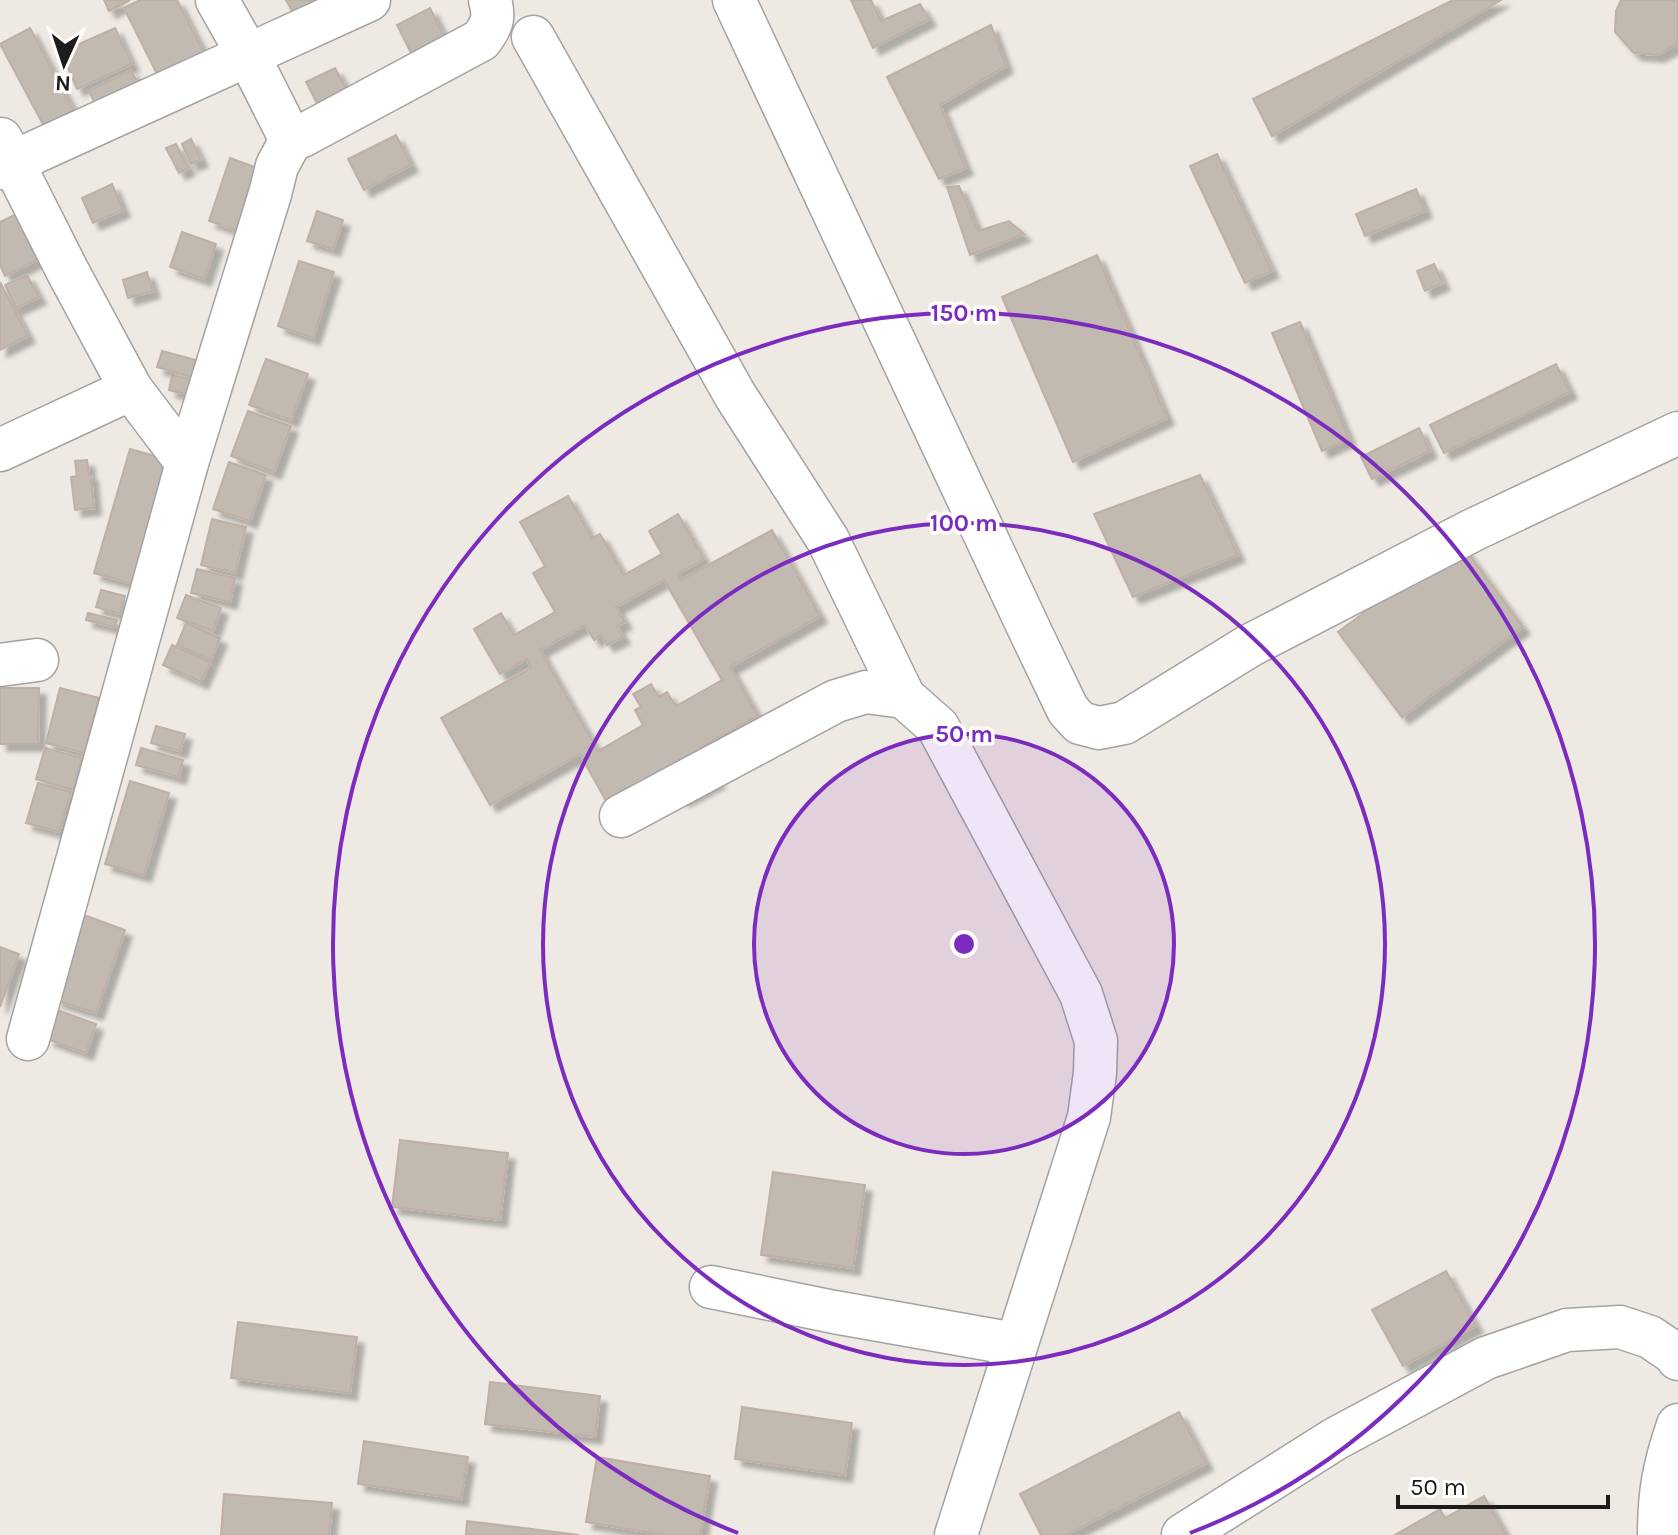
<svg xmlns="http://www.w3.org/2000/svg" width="1678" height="1535" font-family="Karla,sans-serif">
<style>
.building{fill:#c2b9b1;stroke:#bfafa4;stroke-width:2;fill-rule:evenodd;filter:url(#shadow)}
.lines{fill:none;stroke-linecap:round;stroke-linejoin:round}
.minor-casing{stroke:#a3a3a3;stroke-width:45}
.minor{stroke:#fff;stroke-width:42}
.ring{fill:none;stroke:#7b2cbf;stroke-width:4}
.centre{fill:#7b2cbf;stroke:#fff;stroke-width:4}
.ring-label{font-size:24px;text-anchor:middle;font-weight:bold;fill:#7b2cbf;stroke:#fff;stroke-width:7;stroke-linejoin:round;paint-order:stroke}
</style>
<defs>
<filter id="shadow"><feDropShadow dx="7" dy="7" stdDeviation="2" flood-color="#0004"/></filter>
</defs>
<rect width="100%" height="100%" fill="#eee9e2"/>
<g class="building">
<path d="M104,0h26l-21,11z"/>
<path d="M140,0h37l28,55 -46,23 -35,-70z"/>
<path d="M286,0h64l-52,22z"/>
<path d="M851,0h20l10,21 39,-17 9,15 -56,29z"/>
<path d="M1453,0h48l-229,136 -19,-37z"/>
<path d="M1621,0h57v44l-21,11 -23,-2 -19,-21 1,-21z"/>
<path d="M430,8l17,34 -33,17 -17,-34z"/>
<path d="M991,25l15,41 -66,39 26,63 -27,11 -52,-102z"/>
<path d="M30,28l46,87 -30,15 -46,-86z"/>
<path d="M115,28l17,36 -55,25 -16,-37z"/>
<path d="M335,68l16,30 -29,15 -16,-31z"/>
<path d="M131,70l10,20 -43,20 -9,-19z"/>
<path d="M396,135l15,30 -47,25 -16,-31z"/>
<path d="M191,139l10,21 -10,4 -9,-20z"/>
<path d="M176,144l12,24 -9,5 -13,-25z"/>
<path d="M1217,154l55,117 -27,12 -55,-117z"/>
<path d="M230,158l33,12 -22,62 -32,-11z"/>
<path d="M112,184l11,26 -30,13 -11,-25z"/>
<path d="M959,186l19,45 31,-10 15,13 -54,21 -23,-68z"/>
<path d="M1416,189l9,22 -60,25 -9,-22z"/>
<path d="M27,209l22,45 -44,22 -5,-11v-43z"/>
<path d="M317,211l26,9 -10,29 -26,-8z"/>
<path d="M182,232l34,12 -12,35 -34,-12z"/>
<path d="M1097,255l70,163 -94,44 -71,-165z"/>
<path d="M299,261l35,11 -21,66 -35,-12z"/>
<path d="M1434,264l9,19 -18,8 -8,-20z"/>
<path d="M147,272l6,19 -25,7 -5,-18z"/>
<path d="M27,275l12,22 -23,11 -11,-23z"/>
<path d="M0,282l28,54 -28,14z"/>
<path d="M1300,322l49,117 -27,12 -50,-118z"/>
<path d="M162,351l37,10 -4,17 -38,-11z"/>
<path d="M266,359l42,15 -17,46 -42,-15z"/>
<path d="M1556,364l14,28 -126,61 -14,-28z"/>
<path d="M172,375l26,6 -3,16 -26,-7z"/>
<path d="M248,411l43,15 -17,46 -43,-16z"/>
<path d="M1419,428l11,23 -58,28 -11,-22z"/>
<path d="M130,449l35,10 -4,12 8,3 -36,110 -39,-11z"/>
<path d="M87,460l2,15h2l3,33 -19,2 -4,-33 6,-1 -2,-15z"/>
<path d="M229,462l37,13 -16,46 -37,-12z"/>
<path d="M1200,475l38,80 -105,42 -39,-83z"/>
<path d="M568,496l24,42 8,-4 24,41 38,-21 -13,-23 29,-17 26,45 -26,15 3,6 91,-50 48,86 -90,51 28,49 -58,32 18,33 -36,19 -18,-32 -58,33 -26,-47 -90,51 -49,-87 90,-50 -4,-9 -27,15 -26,-45 27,-16 13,22 41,-23 -22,-39 12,-7 -25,-44zM664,580l58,100 -46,26 -9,-14 -8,5 -8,-13 -18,10 8,13 -6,3 8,15 -45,26 -58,-101 45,-25 9,15 7,-5 6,10 16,-8 -6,-11 8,-4 -9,-15z"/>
<path d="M212,519l34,8 -11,46 -34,-8z"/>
<path d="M1460,542l63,85 -121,90 -64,-85z"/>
<path d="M197,569l38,9 -5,24 -39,-9z"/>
<path d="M101,590l24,6 -5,18 -24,-7z"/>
<path d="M186,595l35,13 -8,23 -36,-13z"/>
<path d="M88,613l29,7 -2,7 -29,-7z"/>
<path d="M186,623l34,15 -9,22 -34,-15z"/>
<path d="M172,645l38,17 -9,20 -38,-17z"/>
<path d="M0,688h39l-1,56h-38z"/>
<path d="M60,688l39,10 -15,55 -38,-10z"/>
<path d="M156,726l29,8 -5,17 -29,-8z"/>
<path d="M45,748l37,10 -9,32 -37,-11z"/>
<path d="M141,748l42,12 -4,17 -43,-12z"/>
<path d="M130,781l39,12 -25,82 -39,-11z"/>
<path d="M38,783l33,9 -12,40 -33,-9z"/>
<path d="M84,915l41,15 -29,83 -41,-13z"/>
<path d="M0,947l19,7 -19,53z"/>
<path d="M57,1010l39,14 -10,29 -39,-14z"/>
<path d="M400,1140l108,13 -8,67 -108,-13z"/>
<path d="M773,1172l92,13 -12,83 -92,-13z"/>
<path d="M1446,1271l30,55 -73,40 -31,-56z"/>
<path d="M238,1322l119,15 -7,56 -119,-15z"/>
<path d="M490,1382l110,14 -5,41 -110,-13z"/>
<path d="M742,1407l110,16 -7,52 -110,-16z"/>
<path d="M1179,1412l27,51 -140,72h-25l-21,-41z"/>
<path d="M364,1441l104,16 -7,42 -103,-15z"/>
<path d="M597,1457l113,19 -10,59h-36l-78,-13z"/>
<path d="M224,1494l108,9 -3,32h-108z"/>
<path d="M1484,1496l22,39h-111l45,-26 5,9z"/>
<path d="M467,1521l112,14h-113z"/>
</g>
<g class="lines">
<g class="minor-casing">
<g id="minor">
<path d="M217,0l31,55 43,85"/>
<path d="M734,0l298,635 36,75 12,13 19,5 25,-5 125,-77 224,-116 205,-97"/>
<path d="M533,37l202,358 93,145 76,157"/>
<path d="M1,139l66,131 64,119 56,74"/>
<path d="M0,168l369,-168"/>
<path d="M0,450l131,-61"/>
<path d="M0,665l37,-5"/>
<path d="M621,816l215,-115 30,-9 38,5 34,30 143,267 15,47 -1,32 -6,44 -133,418"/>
<path d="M28,1039l159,-576 83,-269 7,-28 14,-26 11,-4 179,-96c11,-15 14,-22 9,-40"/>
<path d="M711,1287l123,25 181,32"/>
<path d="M1183,1535l152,-96 151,-81 81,-28 53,-3 30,10 25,17 3,5"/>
<path d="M1659,1535c0,-43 5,-69 19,-110"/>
</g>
</g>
<use href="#minor" class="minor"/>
</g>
<circle cx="964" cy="944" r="210" fill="#7b2cbf" fill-opacity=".12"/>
<g class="ring">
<circle cx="964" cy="944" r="210"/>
<circle cx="964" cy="944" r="421"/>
<path d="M738 1533A631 631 0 1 1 1190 1533"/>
</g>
<circle cx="964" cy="944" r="12" class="centre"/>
<g class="ring-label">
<text x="964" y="321">150 m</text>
<text x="964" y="531">100 m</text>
<text x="964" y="742">50 m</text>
</g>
<g transform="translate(64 64) rotate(183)" stroke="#ffffff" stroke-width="6" paint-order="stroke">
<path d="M0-6L14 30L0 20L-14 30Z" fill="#1c1c1c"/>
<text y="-12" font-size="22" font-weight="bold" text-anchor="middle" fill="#1c1c1c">N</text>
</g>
<path d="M1398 1495v12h210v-12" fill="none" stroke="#1c1c1c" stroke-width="4"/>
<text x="1410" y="1495" font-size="24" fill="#1c1c1c" stroke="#ffffff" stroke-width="6" paint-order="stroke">50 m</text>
</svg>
